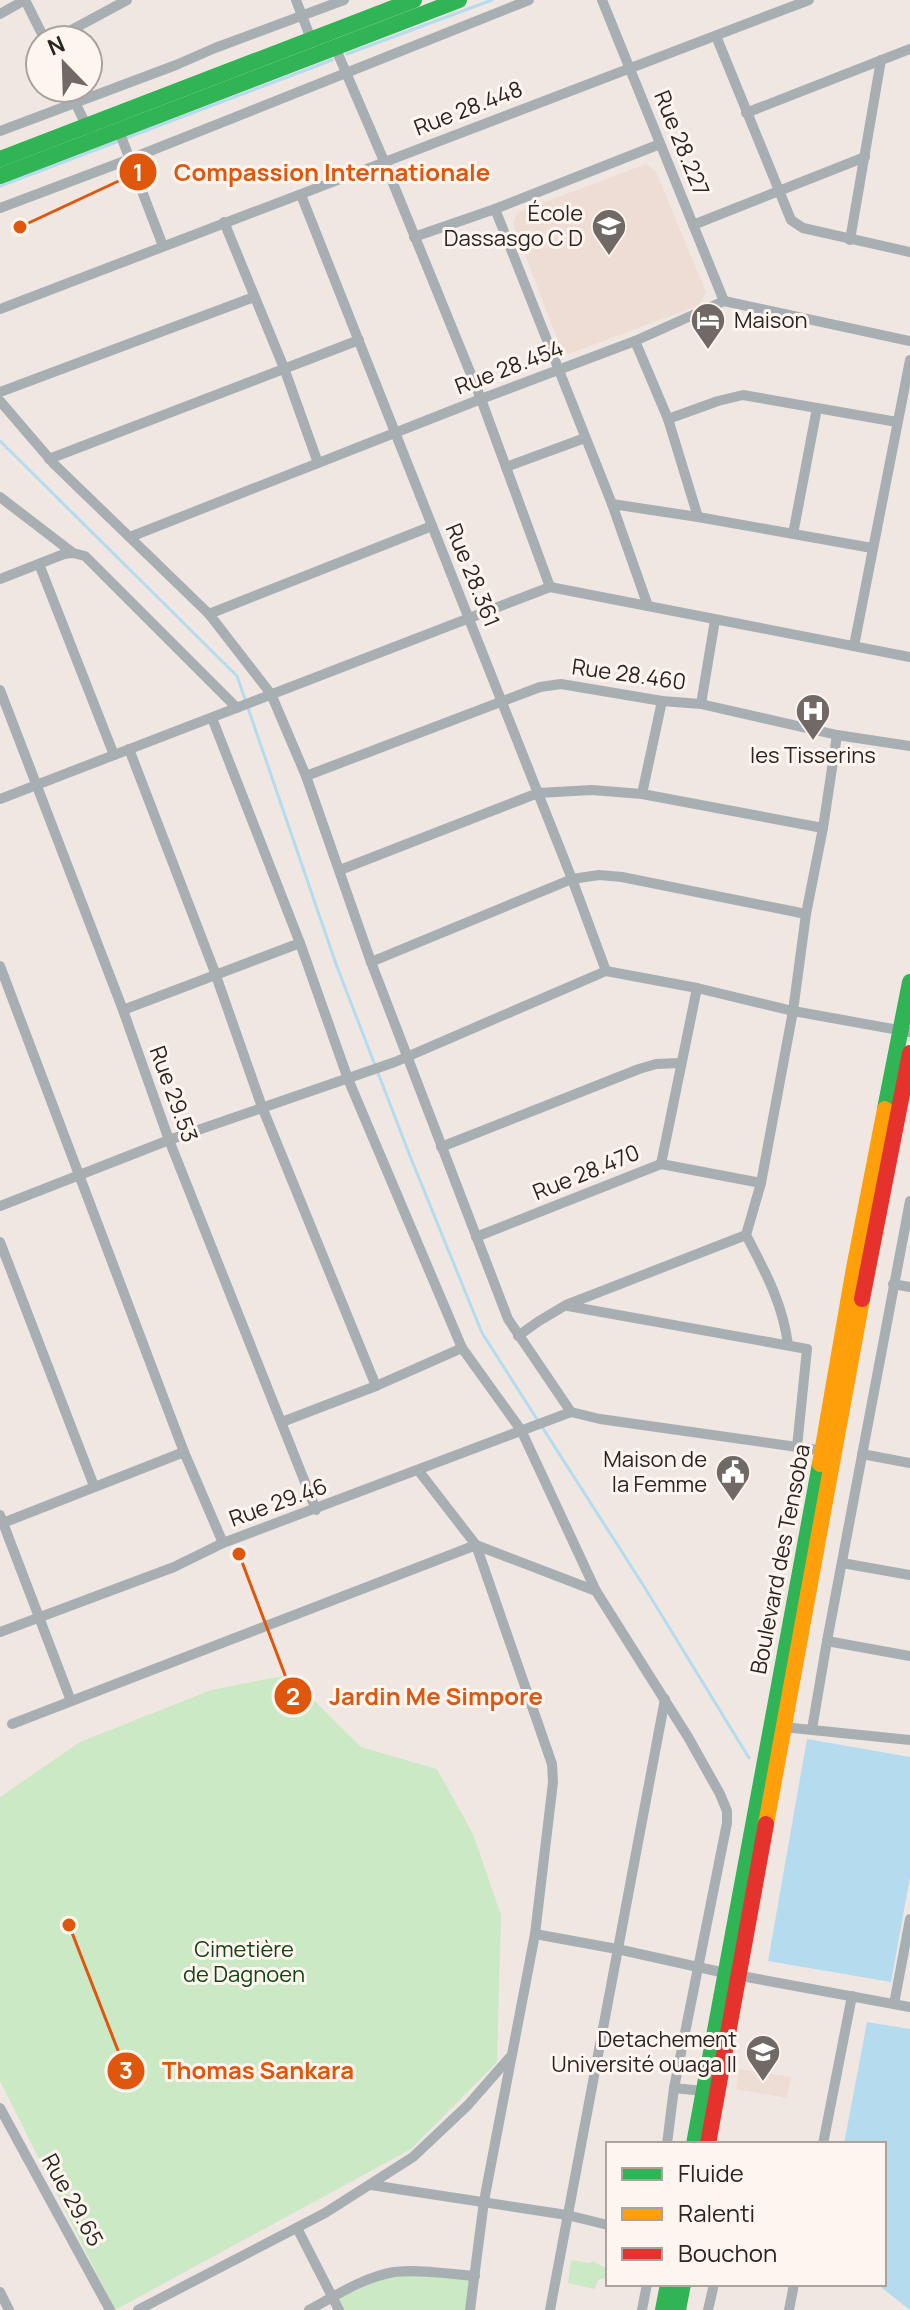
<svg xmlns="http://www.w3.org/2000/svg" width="910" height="2310" font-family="Manrope,sans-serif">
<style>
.built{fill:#eeddd4}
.green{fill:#cce9c6}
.water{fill:#b5dbef}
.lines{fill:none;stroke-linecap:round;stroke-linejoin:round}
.stream{stroke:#b5dbef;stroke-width:3}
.street{stroke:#a7afb3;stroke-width:10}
.fast{stroke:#30b455;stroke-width:16}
.slow{stroke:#ff9f0a;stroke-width:16}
.jam{stroke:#e5322d;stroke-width:16}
.labels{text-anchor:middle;stroke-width:6;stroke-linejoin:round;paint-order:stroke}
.street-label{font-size:22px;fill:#2b2522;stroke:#fff5ef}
.poi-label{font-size:22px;fill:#2b2522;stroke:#fff5ef;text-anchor:end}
.park-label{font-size:22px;fill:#114417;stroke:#fff5ef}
.leader{fill:none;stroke:#df560d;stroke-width:3}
.callout-dot{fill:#df560d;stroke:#fff5ef;stroke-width:3}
.mark-label{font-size:24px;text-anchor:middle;font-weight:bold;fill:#fff}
.callout-label{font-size:24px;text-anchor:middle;font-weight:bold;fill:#df560d;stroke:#fff5ef;stroke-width:6;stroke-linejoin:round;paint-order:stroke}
</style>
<rect width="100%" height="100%" fill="#f0e7e3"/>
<g class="built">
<path d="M646,164l10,8 50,120 -7,13 -130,49 -8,-5 -48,-126 5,-11z"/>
<path d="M739,2069l52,8 -4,21 -51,-9z"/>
</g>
<g class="green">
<path d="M288,1675l73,72 76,22 36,65 28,81 -4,147 -86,87 -296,161 -115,-229v-284l80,-55 131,-52z"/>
<path d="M571,2260l19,3 2,-2 14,7v10l-8,2 -3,9 -27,-6z"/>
<path d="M392,2275l80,3 -6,32h-122l-5,-12z"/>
</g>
<g class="water">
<path d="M807,1739l103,18v120l-19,105 -123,-21z"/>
<path d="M867,2022l43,7v281l-33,-26h7v-140h-40z"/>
</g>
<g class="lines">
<g class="stream">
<path d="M347,54l145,-54"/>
<path d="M126,138l206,-78"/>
<path d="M0,186l119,-45"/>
<path d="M0,441l237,235 99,288 74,192 72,177 163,255 104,170"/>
</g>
<g class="street">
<path d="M25,0l20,40"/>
<path d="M296,0l15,39 5,2"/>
<path d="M602,0l122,301"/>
<path d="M0,14l25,-14"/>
<path d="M716,36l75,184 12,8 107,24"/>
<path d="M53,40l74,-40"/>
<path d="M331,46l4,1 49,114 97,238 69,188"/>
<path d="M68,88l20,41"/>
<path d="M746,113l164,-64"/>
<path d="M0,131l176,-66 39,-17 129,-48"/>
<path d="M119,131l44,115"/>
<path d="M301,195l271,684 34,92"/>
<path d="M0,208l130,-49 399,-159"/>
<path d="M495,209l165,-65"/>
<path d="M224,222l60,146 34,95"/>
<path d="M693,225l172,-68"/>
<path d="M414,237l81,-28 117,295 36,102"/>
<path d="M850,240l31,-180"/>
<path d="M0,309l809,-309"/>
<path d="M635,341l33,78 30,98"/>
<path d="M0,392l254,-95"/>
<path d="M0,401l54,63 155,150 62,80 35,82 65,186 137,357 63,93 29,7 225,32"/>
<path d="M668,419l50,-18 25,-6 154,27"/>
<path d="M49,459l310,-119"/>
<path d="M506,467l79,-29"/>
<path d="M0,497l73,56"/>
<path d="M612,504l86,13 174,31"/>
<path d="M793,534l24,-126"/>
<path d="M130,537l351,-138 154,-58 89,-40 186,40"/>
<path d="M39,564l75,191"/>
<path d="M0,579l64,-25 9,-1 12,3 152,152"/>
<path d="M209,614l223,-88"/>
<path d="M854,646l56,-286"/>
<path d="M0,690l123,320 46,130 147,370"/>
<path d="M701,704l14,-84"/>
<path d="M212,718l88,225 48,136 114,269 59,82 75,161 92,146 32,57 7,17v12l-53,265 -7,56"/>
<path d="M129,749l85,221 48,137 114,279"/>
<path d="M306,776l234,-89 21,-3 101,17 39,3 136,31 73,11"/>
<path d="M642,794l20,-93"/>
<path d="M0,799l550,-212 360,70"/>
<path d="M340,870l198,-77 54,-3 50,4 181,34"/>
<path d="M371,962l201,-83 27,-4 23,2 184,37"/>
<path d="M0,966l184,486 39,91"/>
<path d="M123,1010l177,-67"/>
<path d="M441,1147l198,-78 17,-5 24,-1"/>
<path d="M661,1164l36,-176"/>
<path d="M0,1206l169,-66 226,-78 211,-91 91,17 96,23 117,21"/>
<path d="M746,1235l15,-52 32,-172 13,-97 17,-86 14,-93"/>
<path d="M476,1237l185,-73 100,19"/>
<path d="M0,1242l94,244"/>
<path d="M893,1284l17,3"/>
<path d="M568,1306l239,43 -10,98"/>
<path d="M518,1336l21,-15 27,-16 180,-70c19,36 37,69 42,110"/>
<path d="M282,1422l94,-36 86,-38"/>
<path d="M862,1454l48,9"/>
<path d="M418,1470l58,75 120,46"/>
<path d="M0,1515l71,186"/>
<path d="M3,1523l181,-71"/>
<path d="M842,1563l68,12"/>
<path d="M0,1632l174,-65 49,-24 348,-131"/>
<path d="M827,1641l83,15"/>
<path d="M12,1724l464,-179 76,219 1,18 -18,152 -51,267 -14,109"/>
<path d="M783,1727l127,13"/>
<path d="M812,1729l15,-88 83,-440"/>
<path d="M535,1934l82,15 108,24 185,34"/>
<path d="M894,2004l16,-85"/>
<path d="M674,2088l29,3"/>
<path d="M0,2108l110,202"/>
<path d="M823,2144l29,-148"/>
<path d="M371,2185l196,30 41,10"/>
<path d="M297,2228l42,82"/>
<path d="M0,2292l9,18"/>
<path d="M138,2310l187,-97 88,-56 55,-52 42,-48"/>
<path d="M309,2310c26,-14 55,-33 85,-38 27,-3 55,2 81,4"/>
<path d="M550,2310l115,-611"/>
<path d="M642,2310l5,-26"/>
<path d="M708,2310l6,-26"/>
<path d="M789,2310l5,-26"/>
</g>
<g class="fast">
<path d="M0,159l414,-159"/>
<path d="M0,176l459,-176"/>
<path d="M885,1109l25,-127"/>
<path d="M694,2144l126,-680"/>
<path d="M663,2310l5,-26"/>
<path d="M678,2310l5,-26"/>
</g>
<g class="slow">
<path d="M820,1464l34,-196 31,-159"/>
<path d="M766,1824l96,-525"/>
</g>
<g class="jam">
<path d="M862,1299l48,-246"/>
<path d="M708,2144l58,-320"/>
</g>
</g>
<defs>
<g id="school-pin" transform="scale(1.8)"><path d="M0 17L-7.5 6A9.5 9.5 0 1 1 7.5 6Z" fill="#706966" stroke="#fff5ef"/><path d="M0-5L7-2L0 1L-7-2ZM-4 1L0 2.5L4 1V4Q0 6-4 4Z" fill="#fff"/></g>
<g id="hotel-pin" transform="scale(1.8)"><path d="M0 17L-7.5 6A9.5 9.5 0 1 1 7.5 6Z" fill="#706966" stroke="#fff5ef"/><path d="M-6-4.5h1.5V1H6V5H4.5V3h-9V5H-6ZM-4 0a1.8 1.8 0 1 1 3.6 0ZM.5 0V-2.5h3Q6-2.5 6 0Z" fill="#fff"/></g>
<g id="hospital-pin" transform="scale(1.8)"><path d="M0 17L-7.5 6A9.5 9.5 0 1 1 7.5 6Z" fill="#706966" stroke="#fff5ef"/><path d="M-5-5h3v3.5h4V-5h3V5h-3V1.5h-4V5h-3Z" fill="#fff"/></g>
<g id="civic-pin" transform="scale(1.8)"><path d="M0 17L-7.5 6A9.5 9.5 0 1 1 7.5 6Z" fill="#706966" stroke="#fff5ef"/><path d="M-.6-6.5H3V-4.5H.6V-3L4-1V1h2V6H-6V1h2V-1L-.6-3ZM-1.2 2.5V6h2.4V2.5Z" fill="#fff"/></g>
<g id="university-pin" transform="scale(1.8)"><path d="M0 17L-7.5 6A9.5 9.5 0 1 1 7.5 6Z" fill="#706966" stroke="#fff5ef"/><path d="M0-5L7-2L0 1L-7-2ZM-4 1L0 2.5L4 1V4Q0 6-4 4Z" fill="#fff"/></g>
</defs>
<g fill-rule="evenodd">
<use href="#school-pin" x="609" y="226"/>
<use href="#hotel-pin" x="708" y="320"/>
<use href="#hospital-pin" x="813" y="711"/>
<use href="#civic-pin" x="733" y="1472"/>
<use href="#university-pin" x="763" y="2052"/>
</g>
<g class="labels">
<g class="street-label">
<text transform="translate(468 108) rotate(-21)" y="8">Rue 28.448</text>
<text transform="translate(682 143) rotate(68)" y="8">Rue 28.227</text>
<text transform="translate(509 367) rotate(-21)" y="8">Rue 28.454</text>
<text transform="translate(473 575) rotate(68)" y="8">Rue 28.361</text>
<text transform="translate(629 674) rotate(8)" y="8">Rue 28.460</text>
<text transform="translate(174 1094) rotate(70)" y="8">Rue 29.53</text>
<text transform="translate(586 1172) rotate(-22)" y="8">Rue 28.470</text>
<text transform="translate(278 1502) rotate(-20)" y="8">Rue 29.46</text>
<text transform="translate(780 1559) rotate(-79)" y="8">Boulevard des Tensoba</text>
<text transform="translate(73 2200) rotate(61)" y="8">Rue 29.65</text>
</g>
<g class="poi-label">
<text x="583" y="221">École<tspan x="583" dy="25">Dassasgo C D</tspan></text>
<text x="734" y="328" text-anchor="start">Maison</text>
<text x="813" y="763" text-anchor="middle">les Tisserins</text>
<text x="707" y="1467">Maison de<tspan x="707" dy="25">la Femme</tspan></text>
<text x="737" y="2047">Detachement<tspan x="737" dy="25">Université ouaga II</tspan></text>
</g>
<g class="park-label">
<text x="244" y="1957">Cimetière<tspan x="244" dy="25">de Dagnoen</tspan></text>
</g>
</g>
<path class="leader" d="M20 227L138 172M239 1554L293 1696M69 1925L126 2071"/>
<g class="callout-dot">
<circle cx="20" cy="227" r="8"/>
<circle cx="239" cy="1554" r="8"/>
<circle cx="69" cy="1925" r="8"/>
<circle cx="138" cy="172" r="20"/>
<circle cx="293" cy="1696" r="20"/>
<circle cx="126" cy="2071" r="20"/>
</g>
<g class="mark-label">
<text x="138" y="181">1</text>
<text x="293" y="1705">2</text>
<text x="126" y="2079">3</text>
</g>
<g class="callout-label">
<text x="332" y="181">Compassion Internationale</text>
<text x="436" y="1705">Jardin Me Simpore</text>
<text x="258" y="2079">Thomas Sankara</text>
</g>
<rect x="606" y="2142" width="280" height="144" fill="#fff5ef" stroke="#aaa29d" stroke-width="2"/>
<rect x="622" y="2168" width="40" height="12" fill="#30b455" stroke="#aaa29d" stroke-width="2"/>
<text x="678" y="2182" font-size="24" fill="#2b2522">Fluide</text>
<rect x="622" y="2208" width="40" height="12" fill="#ff9f0a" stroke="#aaa29d" stroke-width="2"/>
<text x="678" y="2222" font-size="24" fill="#2b2522">Ralenti</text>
<rect x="622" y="2248" width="40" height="12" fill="#e5322d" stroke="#aaa29d" stroke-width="2"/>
<text x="678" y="2262" font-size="24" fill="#2b2522">Bouchon</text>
<g transform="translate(64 64) rotate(337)"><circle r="38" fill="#fff5ef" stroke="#aaa29d" stroke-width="2"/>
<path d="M0-6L14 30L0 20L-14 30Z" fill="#706966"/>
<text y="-12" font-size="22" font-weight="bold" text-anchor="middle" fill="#2b2522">N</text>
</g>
</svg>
